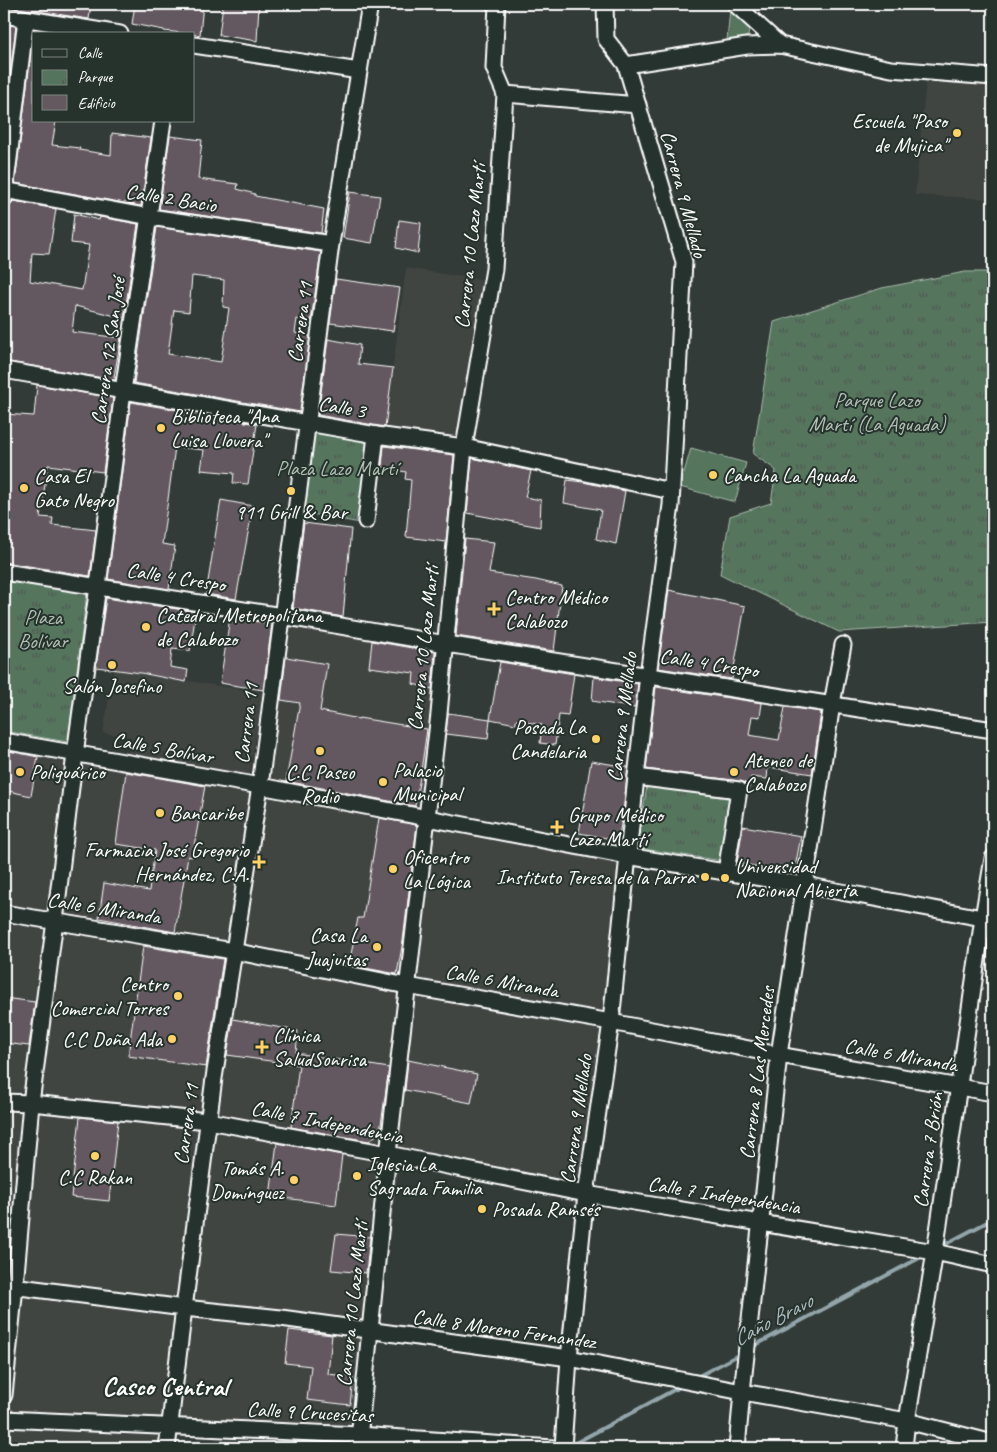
<svg xmlns="http://www.w3.org/2000/svg" width="997" height="1452" font-family="Caveat,sans-serif">
<style>
.built{fill:#414443}
.grass{fill:#55745d;stroke:#aabaae}
.park{fill:url(#park-tufts);stroke:#aabaae}
.lines{fill:none;stroke-linecap:round;stroke-linejoin:round}
.stream{stroke:#94a6ab;stroke-width:4}
.building{fill:#63595e;stroke:#fff;fill-rule:evenodd}
.minor-casing{stroke:#fff;stroke-width:19}
.minor{stroke:#26332d;stroke-width:15}
.poi-dot{fill:#ffd166;stroke:#26332d;stroke-width:2}
.labels{text-anchor:middle;stroke-width:4;stroke-linejoin:round;paint-order:stroke}
.poi-label{font-size:21px;fill:#fff;stroke:#26332d;text-anchor:start}
.street-label{font-size:21px;fill:#fff;stroke:#26332d}
.park-label{font-size:21px;fill:#b2c0b6;stroke:#26332d}
.water-label{font-size:22px;font-style:italic;fill:#aebcc0;stroke:#26332d}
.district-label{font-size:26px;font-weight:bold;fill:#fff;stroke:#26332d}
</style>
<defs>
<pattern id="park-tufts" width="24" height="20" patternUnits="userSpaceOnUse" patternTransform="scale(1.25)"><rect width="24" height="20" fill="#55745d"/><path d="M3 7l-1-3M5 7V3M7 7l1-3M15 17l-1-3M17 17v-4M19 17l1-3" fill="none" stroke="#4f5a52"/></pattern>
</defs>
<rect width="100%" height="100%" fill="#323b37"/>
<filter id="ink" filterUnits="userSpaceOnUse"><feTurbulence type="fractalNoise" baseFrequency=".02" numOctaves="2"/><feDisplacementMap in="SourceGraphic" scale="10" xChannelSelector="R" yChannelSelector="G"/><feConvolveMatrix kernelMatrix="1 2 1 2 8 2 1 2 1" color-interpolation-filters="sRGB"/></filter>
<g filter="url(#ink)">
<g class="built">
<path d="M926,79l67,8v92l-4,20 -74,-4z"/>
<path d="M406,268l77,12 -27,159 -71,-13z"/>
<path d="M287,623l152,23 -17,177 199,36 -40,323 -182,-17 -20,161 -10,104 -195,5 -2,13h-168v-701l253,42z"/>
<path d="M114,669l149,24 -14,86 -122,-21 4,-21 -28,-4z"/>
</g>
<path class="grass" d="M691,448l55,15 -11,39 -55,-15z"/>
<g class="park">
<path d="M730,9c9,7 22,13 18,27l-10,4 -11,1z"/>
<path d="M965,272h28v350l-154,10 -119,-58 10,-58 41,-13 5,-33 -23,-16 21,-132 108,-34z"/>
<path d="M311,428l60,11 -11,84 -59,-11z"/>
<path d="M4,581l83,11 -19,150 -64,-11z"/>
<path d="M647,786l86,13 -10,62 -86,-13z"/>
</g>
<g class="lines">
<g class="stream">
<path d="M940,1247l53,-28"/>
<path d="M750,1348l175,-93"/>
<path d="M695,1378l47,-25"/>
<path d="M568,1447l115,-62"/>
</g>
</g>
<g class="building">
<path d="M4,4h87l-2,15 -85,-13z"/>
<path d="M135,4h68l-3,31 -36,-4v-1l-32,-6z"/>
<path d="M223,4h36l-2,37 -38,-6z"/>
<path d="M4,24l12,2 -8,66 -4,-1z"/>
<path d="M34,29l26,5h-26v87h22l-4,24 28,3 -1,2 32,5 1,-22 39,5 -10,68 -126,-23z"/>
<path d="M170,136l32,4 -4,39 40,5 -1,5 18,5v2l69,13 -3,24 -162,-24z"/>
<path d="M350,192l30,4 -8,47 -29,-5z"/>
<path d="M13,201l43,8 -7,45 -17,-1 -2,28 52,9 7,-45 -18,-2 3,-29 25,6 1,-3 38,7 -14,94 -49,-12 -3,26 49,6 -7,39 2,1 -1,2 -111,-19v-123l3,-30 4,-3z"/>
<path d="M399,220l22,3 -3,30 -22,-5z"/>
<path d="M157,227l164,25 -10,69 -14,-2 -2,14 15,3 -10,76 -166,-29zM192,276l32,4 -1,27 6,1 -8,54 -53,-8 6,-44 15,2z"/>
<path d="M336,279l64,9 -7,43 -63,-8z"/>
<path d="M328,339l32,6 -2,19 35,4 -8,59 -67,-12z"/>
<path d="M37,385l76,13 -10,74 -55,-7 -8,52 13,1 -1,7 44,5 -6,46 -86,-14v-148l30,2z"/>
<path d="M131,402l126,22 -9,60 -15,-1 1,-10 -33,-3 3,-20 -29,-3 -13,97 13,2 -6,43 -61,-10z"/>
<path d="M384,446l70,9 -8,87 -40,-5 5,-57 -6,-1 1,-7 -24,-5z"/>
<path d="M472,458l59,13 -6,26 16,3 -1,27 -73,-14z"/>
<path d="M567,480l16,2 42,9 -9,53 -20,-5 5,-29 -37,-7z"/>
<path d="M221,500l32,6 -17,93 -30,-5z"/>
<path d="M304,523l47,6 -8,88 -50,-9z"/>
<path d="M465,539l29,3 -5,31 47,7 26,6 -8,65 -98,-15z"/>
<path d="M669,590l76,16 -13,73 -74,-11z"/>
<path d="M106,598l90,14 -6,39 -18,-2 -2,18 18,3 -2,12 -45,-9 -45,-6z"/>
<path d="M230,617l42,7 -9,66 -43,-7z"/>
<path d="M372,641l63,11 -3,37 -19,-5 1,-11 -45,-6z"/>
<path d="M286,657l41,7 -7,47 39,8v-1l68,11 -6,42 -6,35 -129,-25 14,-78 -19,-3z"/>
<path d="M500,662l74,12 -6,42 -9,-1 -4,30 -15,-2 2,-18 -26,-5v4l-26,-5z"/>
<path d="M594,677l44,7 -3,24 -43,-7z"/>
<path d="M656,687l106,16 -2,14 -8,-1 -3,19 30,5 6,-33 36,5 -9,62 -44,-7 -1,12 -16,-2 -2,11 -5,-6 -4,-1 -94,-12z"/>
<path d="M448,713l42,6 -2,20 -42,-5z"/>
<path d="M4,750l34,7 -7,39 -27,-6z"/>
<path d="M591,761l37,6 -5,47 -5,26 -39,-7z"/>
<path d="M126,772l79,14 -13,71 -4,-1 -13,76 -76,-14 5,-35 45,8 6,-41 -39,-6z"/>
<path d="M379,818l38,7 -14,116 -6,33 -48,-9 9,-47h5z"/>
<path d="M743,826l58,10 -7,37 -57,-10z"/>
<path d="M143,946l80,13 -17,108 -78,-11z"/>
<path d="M4,998l31,4 -6,44 -25,-3z"/>
<path d="M233,1019l65,12 -2,22 93,15 -9,64 -11,9 -78,-14 8,-62 -72,-10z"/>
<path d="M408,1060l69,14 -6,29 -66,-13z"/>
<path d="M80,1117l38,4 -9,80 -38,-4z"/>
<path d="M277,1143l65,12 -6,50 -66,-9z"/>
<path d="M336,1234l34,3 -4,36 -35,-3z"/>
<path d="M289,1330l43,5 -4,39 25,3 -3,28 -43,-5 4,-34 -26,-3z"/>
</g>
<g class="lines">
<g class="minor-casing">
<g id="minor">
<path d="M735,4l45,41"/>
<path d="M4,15l116,19"/>
<path d="M194,45l165,26"/>
<path d="M626,65l121,-19 33,-1 111,24 102,8"/>
<path d="M505,94l133,11"/>
<path d="M4,190l146,27 181,27"/>
<path d="M4,199l22,-180"/>
<path d="M4,370l372,65 88,12 207,44"/>
<path d="M366,521l10,-86"/>
<path d="M4,572l278,44 164,28 547,86"/>
<path d="M4,741l256,45 367,70 177,29 189,35"/>
<path d="M636,777l103,13 -13,82"/>
<path d="M4,913l229,38 174,35 204,36 168,33 214,38"/>
<path d="M4,1102l27,1 177,18 180,33 198,40 349,58 58,13"/>
<path d="M4,1285l180,23 97,10 288,40 173,34 165,29 86,22"/>
<path d="M4,1395l11,-109 16,-183 24,-182 20,-167 23,-168 25,-195 40,-270"/>
<path d="M4,1419l355,16 194,13"/>
<path d="M167,1448l17,-140 30,-230 46,-292 71,-542 39,-240"/>
<path d="M358,1448l30,-294 51,-440 25,-267 30,-178 11,-175 -11,-26 3,-64"/>
<path d="M563,1448l6,-90 17,-164 25,-172 25,-245 12,-102 23,-170 13,-243 -58,-197 -20,-26 -1,-35"/>
<path d="M737,1448l5,-56 37,-337 53,-351 11,-59"/>
<path d="M904,1448l3,-27 28,-169 48,-334 10,-60"/>
</g>
</g>
<use href="#minor" class="minor"/>
</g>
</g>
<g class="poi-dot">
<circle cx="957" cy="133" r="5"/>
<circle cx="161" cy="428" r="5"/>
<circle cx="713" cy="475" r="5"/>
<circle cx="24" cy="488" r="5"/>
<circle cx="291" cy="491" r="5"/>
<path d="M491.5 601.5h5v5h5v5h-5v5h-5v-5h-5v-5h5z"/>
<circle cx="146" cy="627" r="5"/>
<circle cx="112" cy="665" r="5"/>
<circle cx="596" cy="739" r="5"/>
<circle cx="320" cy="751" r="5"/>
<circle cx="20" cy="772" r="5"/>
<circle cx="734" cy="772" r="5"/>
<circle cx="383" cy="782" r="5"/>
<circle cx="160" cy="813" r="5"/>
<path d="M554.5 819.5h5v5h5v5h-5v5h-5v-5h-5v-5h5z"/>
<path d="M256.5 854.5h5v5h5v5h-5v5h-5v-5h-5v-5h5z"/>
<circle cx="393" cy="869" r="5"/>
<circle cx="705" cy="877" r="5"/>
<circle cx="725" cy="878" r="5"/>
<circle cx="377" cy="947" r="5"/>
<circle cx="178" cy="996" r="5"/>
<circle cx="172" cy="1039" r="5"/>
<path d="M259.5 1039.5h5v5h5v5h-5v5h-5v-5h-5v-5h5z"/>
<circle cx="95" cy="1156" r="5"/>
<circle cx="357" cy="1176" r="5"/>
<circle cx="294" cy="1180" r="5"/>
<circle cx="482" cy="1209" r="5"/>
</g>
<g class="labels">
<g class="poi-label">
<text x="947" y="128" text-anchor="end">Escuela "Paso<tspan x="947" dy="24">de Mujica"</tspan></text>
<text x="171" y="423">Biblioteca "Ana<tspan x="171" dy="24">Luisa Llovera"</tspan></text>
<text x="723" y="482">Cancha La Aguada</text>
<text x="34" y="483">Casa El<tspan x="34" dy="24">Gato Negro</tspan></text>
<text x="291" y="519" text-anchor="middle">911 Grill &amp; Bar</text>
<text x="505" y="604">Centro Médico<tspan x="505" dy="24">Calabozo</tspan></text>
<text x="156" y="622">Catedral Metropolitana<tspan x="156" dy="24">de Calabozo</tspan></text>
<text x="112" y="693" text-anchor="middle">Salón Josefino</text>
<text x="586" y="734" text-anchor="end">Posada La<tspan x="586" dy="24">Candelaria</tspan></text>
<text x="744" y="767">Ateneo de<tspan x="744" dy="24">Calabozo</tspan></text>
<text x="393" y="777">Palacio<tspan x="393" dy="24">Municipal</tspan></text>
<text x="30" y="779">Poliguárico</text>
<text x="320" y="779" text-anchor="middle">C.C Paseo<tspan x="320" dy="24">Rodio</tspan></text>
<text x="170" y="820">Bancaribe</text>
<text x="568" y="822">Grupo Médico<tspan x="568" dy="24">Lazo Martí</tspan></text>
<text x="249" y="857" text-anchor="end">Farmacia José Gregorio<tspan x="249" dy="24">Hernández, C.A.</tspan></text>
<text x="403" y="864">Oficentro<tspan x="403" dy="24">La Lógica</tspan></text>
<text x="735" y="873">Universidad<tspan x="735" dy="24">Nacional Abierta</tspan></text>
<text x="695" y="884" text-anchor="end">Instituto Teresa de la Parra</text>
<text x="367" y="942" text-anchor="end">Casa La<tspan x="367" dy="24">Juajuitas</tspan></text>
<text x="168" y="991" text-anchor="end">Centro<tspan x="168" dy="24">Comercial Torres</tspan></text>
<text x="273" y="1042">Clínica<tspan x="273" dy="24">SaludSonrisa</tspan></text>
<text x="162" y="1046" text-anchor="end">C.C Doña Ada</text>
<text x="367" y="1171">Iglesia La<tspan x="367" dy="24">Sagrada Familia</tspan></text>
<text x="284" y="1175" text-anchor="end">Tomás A.<tspan x="284" dy="24">Domínguez</tspan></text>
<text x="95" y="1184" text-anchor="middle">C.C Rakan</text>
<text x="492" y="1216">Posada Ramsés</text>
</g>
<g class="street-label">
<text transform="translate(684 194) rotate(75)" y="7">Carrera 9 Mellado</text>
<text transform="translate(171 198) rotate(9)" y="7">Calle 2 Bacio</text>
<text transform="translate(470 246) rotate(-84)" y="7">Carrera 10 Lazo Martí</text>
<text transform="translate(300 322) rotate(-82)" y="7">Carrera 11</text>
<text transform="translate(108 351) rotate(-82)" y="7">Carrera 12 San José</text>
<text transform="translate(342 407) rotate(10)" y="7">Calle 3</text>
<text transform="translate(176 577) rotate(9)" y="7">Calle 4 Crespo</text>
<text transform="translate(423 648) rotate(-84)" y="7">Carrera 10 Lazo Martí</text>
<text transform="translate(709 663) rotate(9)" y="7">Calle 4 Crespo</text>
<text transform="translate(622 717) rotate(-83)" y="7">Carrera 9 Mellado</text>
<text transform="translate(246 723) rotate(-83)" y="7">Carrera 11</text>
<text transform="translate(163 748) rotate(10)" y="7">Calle 5 Bolívar</text>
<text transform="translate(104 908) rotate(9)" y="7">Calle 6 Miranda</text>
<text transform="translate(502 981) rotate(10)" y="7">Calle 6 Miranda</text>
<text transform="translate(901 1055) rotate(10)" y="7">Calle 6 Miranda</text>
<text transform="translate(757 1073) rotate(-83)" y="7">Carrera 8 Las Mercedes</text>
<text transform="translate(576 1119) rotate(-82)" y="7">Carrera 9 Mellado</text>
<text transform="translate(327 1122) rotate(11)" y="7">Calle 7 Independencia</text>
<text transform="translate(186 1124) rotate(-82)" y="7">Carrera 11</text>
<text transform="translate(928 1150) rotate(-82)" y="7">Carrera 7 Brión</text>
<text transform="translate(724 1195) rotate(9)" y="7">Calle 7 Independencia</text>
<text transform="translate(352 1304) rotate(-84)" y="7">Carrera 10 Lazo Martí</text>
<text transform="translate(504 1329) rotate(8)" y="7">Calle 8 Moreno Fernandez</text>
<text transform="translate(310 1412) rotate(3)" y="7">Calle 9 Crucesitas</text>
</g>
<g class="park-label">
<text x="877" y="407">Parque Lazo<tspan x="877" dy="24">Martí (La Aguada)</tspan></text>
<text x="337" y="475">Plaza Lazo Martí</text>
<text x="43" y="624">Plaza<tspan x="43" dy="24">Bolívar</tspan></text>
</g>
<g class="water-label">
<text transform="translate(772 1319) rotate(-28)" y="8">Caño Bravo</text>
</g>
<g class="district-label">
<text x="165" y="1395">Casco Central</text>
</g>
</g>
<rect width="997" height="1452" fill="none" stroke="#26332d" stroke-width="20"/>
<rect x="10" y="10" width="977" height="1432" fill="none" stroke="#fff" stroke-width="2" filter="url(#ink)"/>
<rect x="32" y="32" width="162" height="90" fill="#26332d" stroke="#7d8581"/>
<rect x="42" y="49" width="25" height="8" fill="#26332d" stroke="#7d8581"/>
<text x="78" y="58" font-size="15" fill="#ffffff">Calle</text>
<rect x="42" y="70" width="25" height="15" fill="url(#park-tufts)" stroke="#7d8581"/>
<text x="78" y="82" font-size="15" fill="#ffffff">Parque</text>
<rect x="42" y="95" width="25" height="15" fill="#63595e" stroke="#7d8581"/>
<text x="78" y="108" font-size="15" fill="#ffffff">Edificio</text>
</svg>
